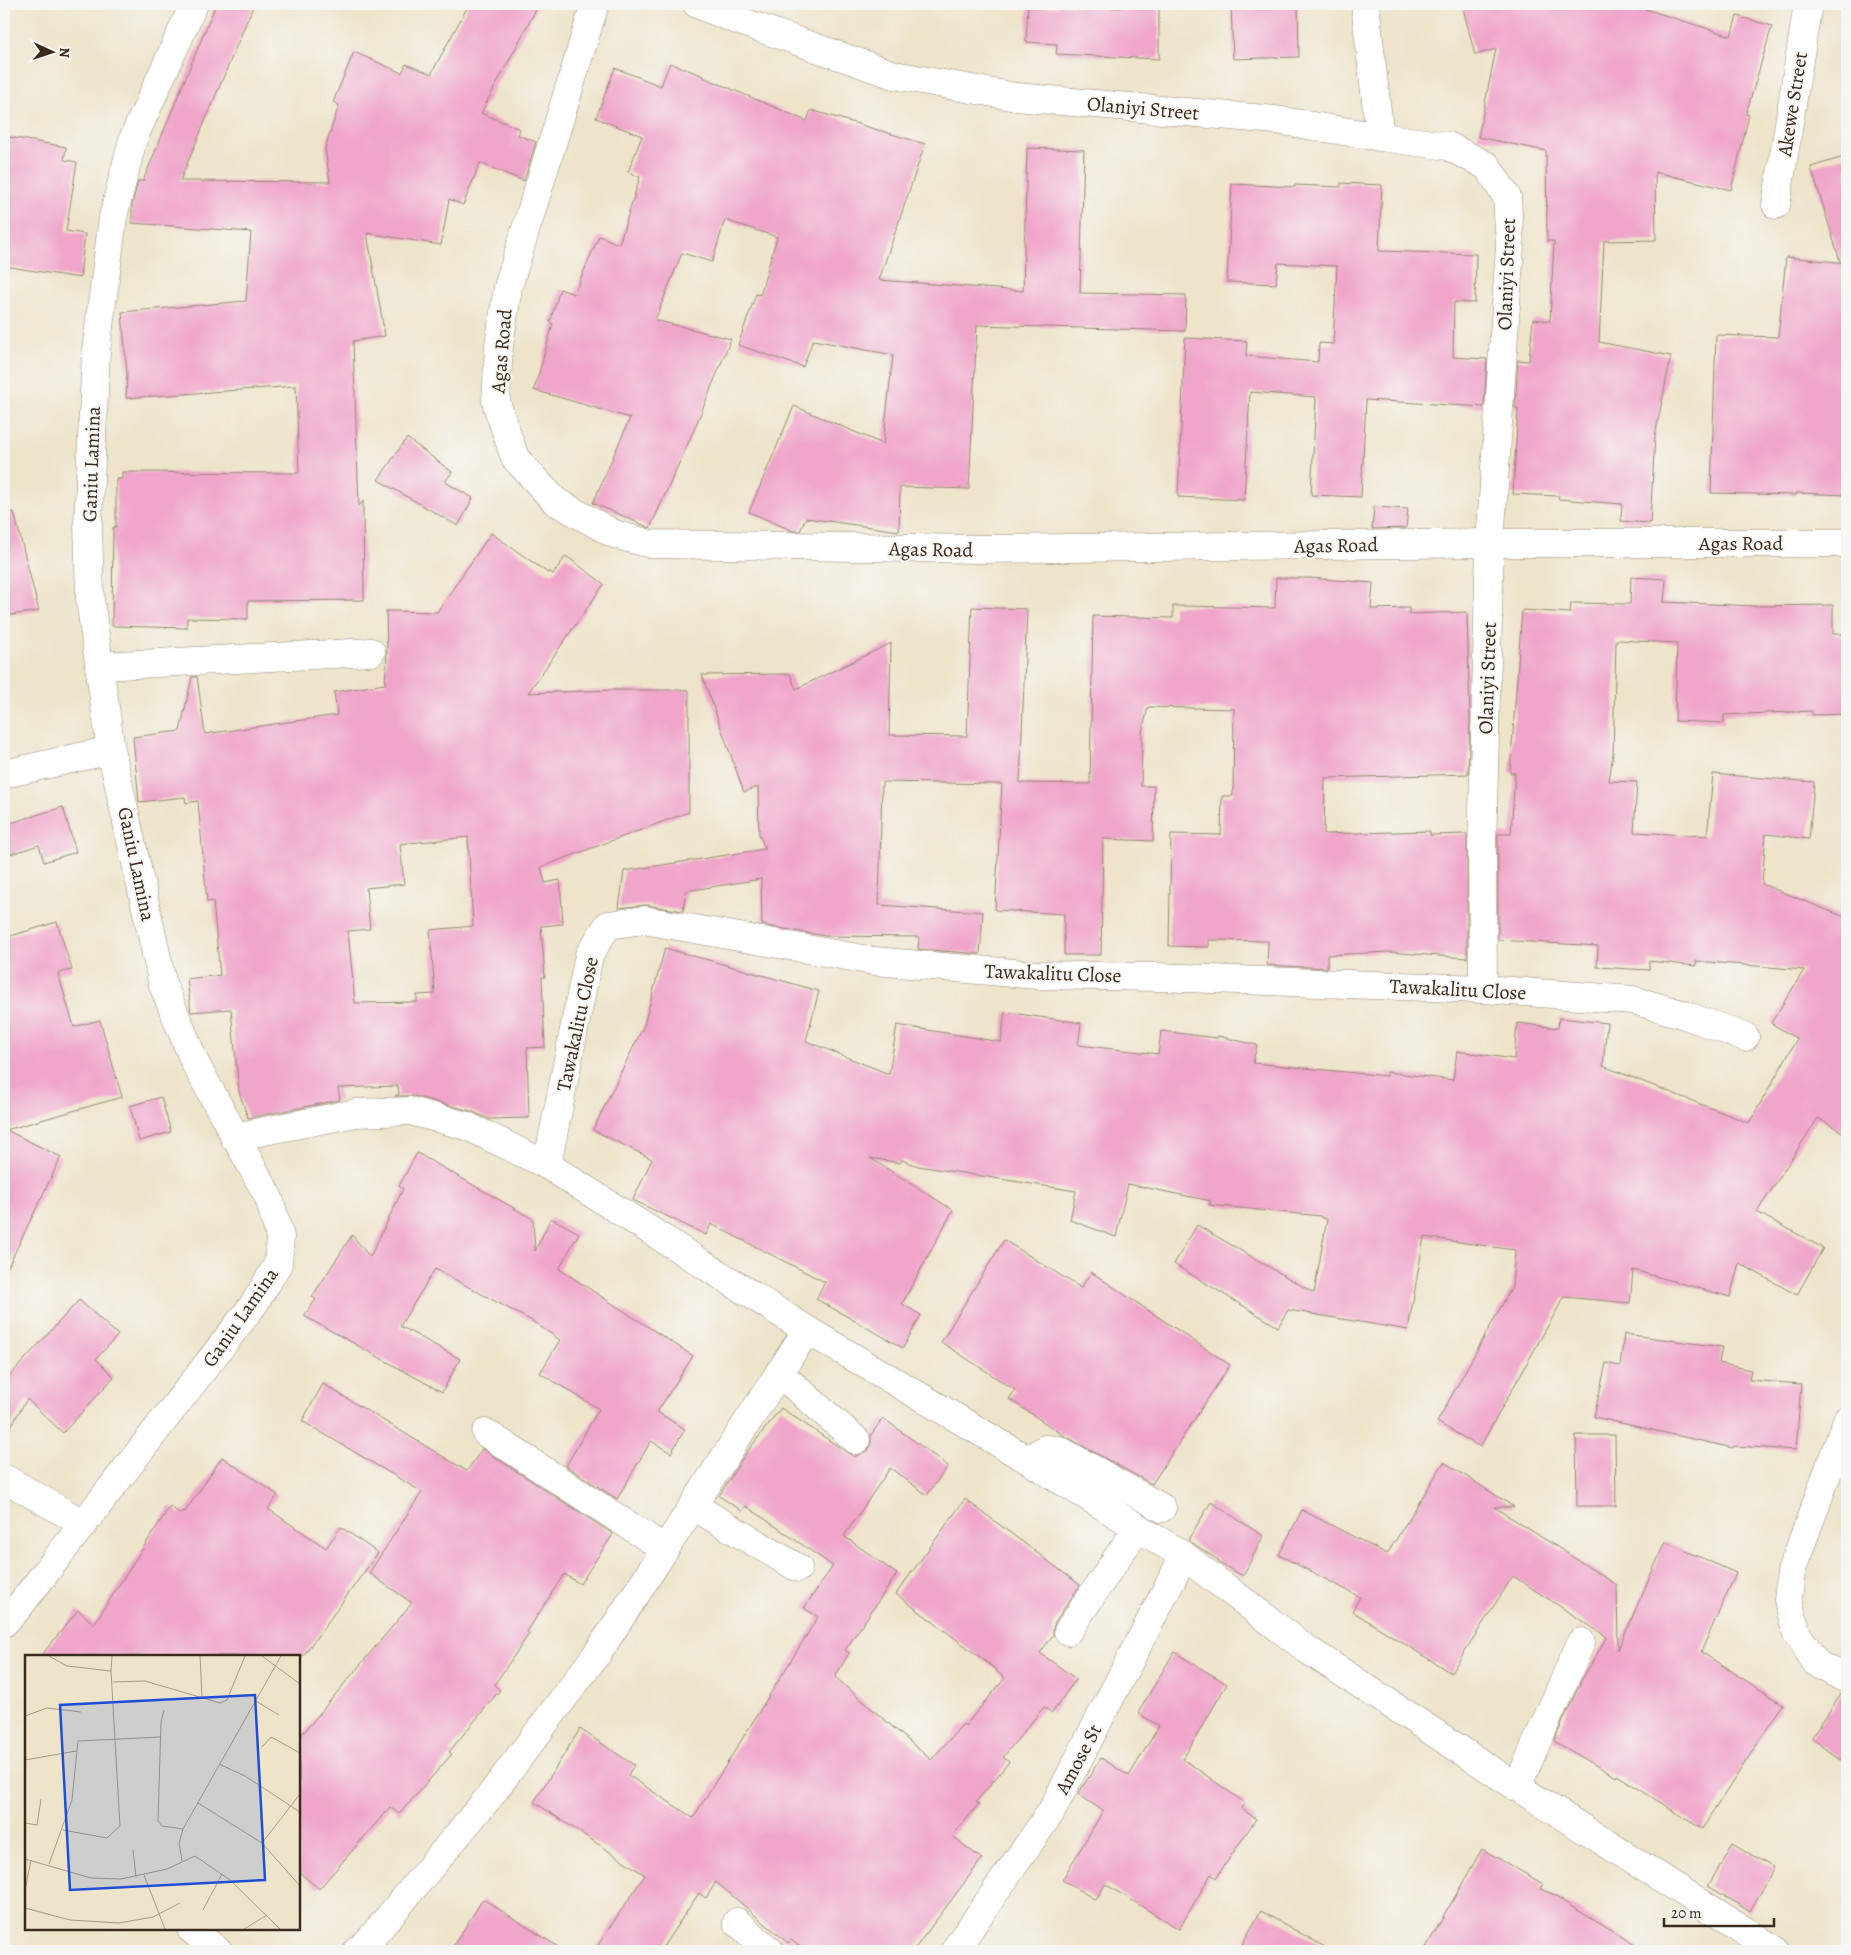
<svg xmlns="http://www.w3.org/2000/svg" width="1851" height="1955" font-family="Alegreya,serif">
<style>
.building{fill:#f0a5ca;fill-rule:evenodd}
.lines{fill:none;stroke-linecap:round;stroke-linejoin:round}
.minor-casing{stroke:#948774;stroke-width:29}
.minor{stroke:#fff;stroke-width:28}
.labels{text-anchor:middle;stroke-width:4;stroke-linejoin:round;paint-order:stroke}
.street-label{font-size:20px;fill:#3b2a1e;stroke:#f6f6f2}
.inset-road{fill:none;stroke:#a69a85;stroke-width:1}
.view{fill:#1d4ed8;fill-opacity:0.15;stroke:#1d4ed8;stroke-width:2.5}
.inset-edge{fill:none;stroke:#3b2a1e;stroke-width:2.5}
</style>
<rect width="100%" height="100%" fill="#f6f6f2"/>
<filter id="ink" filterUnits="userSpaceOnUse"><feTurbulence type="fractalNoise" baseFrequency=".02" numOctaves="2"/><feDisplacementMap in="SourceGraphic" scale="10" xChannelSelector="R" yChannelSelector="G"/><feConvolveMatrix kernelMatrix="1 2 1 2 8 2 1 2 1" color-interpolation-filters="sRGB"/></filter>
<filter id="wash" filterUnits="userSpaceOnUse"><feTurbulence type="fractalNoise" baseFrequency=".0096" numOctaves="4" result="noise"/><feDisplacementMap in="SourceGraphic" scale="20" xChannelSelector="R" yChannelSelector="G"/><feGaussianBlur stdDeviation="1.12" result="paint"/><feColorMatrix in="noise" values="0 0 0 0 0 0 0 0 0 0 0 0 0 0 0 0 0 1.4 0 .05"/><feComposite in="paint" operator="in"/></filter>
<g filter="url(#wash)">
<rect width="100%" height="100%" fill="#eee4ca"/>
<g id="blocks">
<g class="building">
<path d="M216,4h38l-74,177 150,1 -5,-34 14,-43 -6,-3 21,-50 48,21 4,-9 25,10 38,-70h70l-58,109 39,16 -2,6 18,7 -12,39 -44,-18 -17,42 -14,-6 -8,46 -74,-12 18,103 -32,5 6,165 4,-5 1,99 -116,1v18l-61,-1v10l-75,-2 1,-99h3v-48h6v-7l177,1 -3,-87 -170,12 1,-24 -5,-62 124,-11 5,-69 -119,-9v-18l6,-24h5z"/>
<path d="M1122,4h37v55l-103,-5 1,-10 -31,-2 2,-36 31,1v-2l62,3z"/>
<path d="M1231,4h67l1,53 -66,2z"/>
<path d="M1462,4h183v5l86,27 6,-20 35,10 -26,88 3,1 -18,75 -76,-18 1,68 -52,1 -5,101 72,14 -16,80 -5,87 -29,-2 1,-17 -64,-5 1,-3 -46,-2 5,-86h-3l3,-48 11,1 4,-42 17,2 4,-80h-7l-1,-90 -68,-14 18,-88 -21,6z"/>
<path d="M670,63l34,13 -1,1 104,44 4,-11 114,34 -46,136 144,11 4,-143 57,2 -4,143 106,2 -1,36 -208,-6 -8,164 -69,-2 -1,44 -93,-13 -6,13h-7l-44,-19 45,-106 89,38 10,-89 -80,-15 -10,27 -65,-22 18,-51 4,1 17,-58 -52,-17 -13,42 -30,-9 -27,67 76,19 -37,91 -44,98 -57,-25 37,-85 -96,-28 19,-66 -3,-2 10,-33 14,5 25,-58 20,8 21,-67 -12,-5 14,-36 -46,-18 19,-50 46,18z"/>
<path d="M4,136l62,11 -2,13 13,2 -11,69 19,3 -5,44 -76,-12z"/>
<path d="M1847,156v104l-7,1 -29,-94z"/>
<path d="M1341,183l41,2 -3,66 97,3 -1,49 -21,-1 -1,55 34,2 -3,48 -118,-7 -5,97 -50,-2 5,-98 -66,-5 -6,108 -66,-3 7,-159 62,3 -1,15 72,6 1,-19 14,1 4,-78 -59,-3 -2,21 -49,-2 5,-98 63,3v-2l46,2z"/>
<path d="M1786,257l61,6v232l-51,-2v2l-85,-2 5,-158 62,2z"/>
<path d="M407,438l45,34 -7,10 28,16 -15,28 -80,-46z"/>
<path d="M1374,507l34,2 -2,19 -34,1z"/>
<path d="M14,512l25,99 -35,5v-102z"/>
<path d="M491,533l57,40 1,-2 4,3 13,-18 38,28 -76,109 86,-3h75v122l-148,55 4,16 15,-3 3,44 -22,2 4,51h-3l3,70 -18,1 2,70 -40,1 -18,-8 -57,-15h-19l4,-2 -1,-8 -60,2 2,12 -92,18 -9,-26 -8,-83 -40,3 -4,-33 33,-4 -7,-74 -6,1 -9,-101 -12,2 -1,-6 -46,5 -6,-65 47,-6 12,-54h5l8,57 132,-19 -3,-23 51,-8 2,-32 -1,-41 51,1zM468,837l5,89 -43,4 5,64 -18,1v7l-62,1 -7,-72 22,-2 -4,-41 38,-4 -4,-40z"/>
<path d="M1631,577l35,2 -2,23 91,4 78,-1v29h14v80l-35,1v-4l-88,4v8l-49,-2 2,-78 -61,-3 -3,113 -4,28 28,1 -3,50 73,4 6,-62 101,8 -5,57 -43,-5 -4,50 85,34v217l-29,-17 -61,94 66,36 -26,47 -58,-32 -9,34 -97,-27 -3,33 -66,-6 -84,150 -43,-25 75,-135 3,-37 -91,-13 -16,93 -120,-20 -10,17 -104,-63 23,-39 117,68 13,-74 -6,-1v-2l-112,-11 2,-4 -83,-17 -12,53 -46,-17 6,-29 -158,-25 -16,-6 -2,3 -30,-5 83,52 -51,94 19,11 -18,33 -87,-49 9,-17 -114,-58 -5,11 -73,-35 19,-41 -59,-29 51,-105 21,-77 154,43 -13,50 83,33 8,-49 104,17 4,-30 76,11 -3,22 80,9 3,-23 56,7 1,-2 39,9 -4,18 134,13v-4l66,8 4,-29 57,8 3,-36 41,5 1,-10 48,5 -4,43 146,57 48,-84 -26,-16 33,-53 -108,-9v5l-47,-5v9l-52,-3 1,-21 -100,-6v-106h13l4,-61h-5l12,-163 48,3 1,-10 59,1z"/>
<path d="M1276,578h34l63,5 -2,26 38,-1v6l58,-2 3,110 -2,52 -143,4 -1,56 106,-3v4l37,-1v124l-78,-6 -62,3v13l-60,-3 1,-24 -59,-1v7l-40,-1 2,-112 50,1 1,-39h11l1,-87 -86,-2 -6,26 -1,53h13l-1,55 -50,-2 -2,116h-37v-41l-69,-4 7,-126 -120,-2 -3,123 104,7 -3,42 -62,-5 1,-12 -94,-1 -63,-11 -1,-46 -75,12 -3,20 -37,-6 -27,3 5,-37 141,-22 -6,-15 -1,-47 -14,5 -42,-117 88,-1 6,15 95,-46 -2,92 78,1 5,-129 55,2 -7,174 70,1 3,-168 80,2v-12h9l93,2z"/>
<path d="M63,807l13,45 -32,10 -5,-17 -35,11v-31z"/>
<path d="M57,922l15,48 -14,3 16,54 26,-7 22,77 -116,33 55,27 -57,118v-337z"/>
<path d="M161,1097l10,35 -32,9 -9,-35z"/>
<path d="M417,1153l116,66 2,32 16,-33 28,15 -20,36 134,87 -36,56 28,17 -14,24 -20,-12 -34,58 -51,-33 33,-57 -59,-36 20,-33 -28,-19 -97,-52 -35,57 60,33 -18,33 -138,-76 12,-17 -4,-2 40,-62 18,22 33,-68 -4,-3z"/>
<path d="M1004,1240l77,48 10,-16 139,93 -78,119 -89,-49 -54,-36 6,-9 -74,-48z"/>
<path d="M79,1300l39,35 -22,24 18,18 -51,56 -36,-34 -23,39v-56z"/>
<path d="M1624,1334l98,13 -3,16 32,7 -2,10 52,4 -5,66 -62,-4 -1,2 -139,-31 12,-54 14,3z"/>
<path d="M323,1384l144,87 15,-22 131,85 -33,50 -16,-10 -37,58 2,2 -35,51 6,5 -51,62 3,2 -53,60 -9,-7 -71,82 -20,-17v-134l113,-135 -43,-30 53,-81 -120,-71z"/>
<path d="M781,1408l73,49 14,-7 3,-8v-7l12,-17 65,48 -21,29 -37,-27 -46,68 53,38 -52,76 4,3 -14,24 96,83 32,-36 2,2 40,-48 -9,-7 1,-1 -101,-76 69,-95 115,86 -25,37 -2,7v6l-13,18 36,26 -24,34 -8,-6 -41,50 6,5 -33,40 3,2 -27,32 30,23 -69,92h-107l-15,-11 -3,3 -72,-61 -10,16 -7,-5 -39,58h-66l51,-76 -111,-73 46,-73 54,36 -6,10 65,43 125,-201 -14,-9 29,-42 -87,-60 -4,5 -23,-15 25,-40z"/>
<path d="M1576,1435h39l1,71h-39z"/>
<path d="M222,1457l56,38 -10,14 58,39 15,-21 37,26 -75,103h-262l37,-46 16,14 76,-118 10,8 2,-3 3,1z"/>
<path d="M1444,1462l70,45h-20l123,78 1,65 47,-108 71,31 -35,79 82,52 -81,125 -85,-54 -1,2 -62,-36 28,-62 25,-42 -94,-61 -62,97 -99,-62 8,-14 -81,-42 23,-45 85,44z"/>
<path d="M1211,1502l52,34 -20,40 -24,-13 -1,-3 -30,-20z"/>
<path d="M1174,1652l53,32 -44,75 62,44 -4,5 15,11 -40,59 -5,-4 -32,55 -74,-45 -9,16 -34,-20 41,-69 -25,-17 23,-36 28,18 30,-50 -21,-13z"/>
<path d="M1842,1693l5,2v69l-36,-26z"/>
<path d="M1733,1844l41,24 -24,43 -42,-25z"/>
<path d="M1482,1849l61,35 -2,4 104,63h-221z"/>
<path d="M483,1899l82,52h-115z"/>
<path d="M1261,1911l71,40h-94z"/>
</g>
</g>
</g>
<g filter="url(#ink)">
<use href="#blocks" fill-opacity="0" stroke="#948774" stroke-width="1"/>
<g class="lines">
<g class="minor-casing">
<g id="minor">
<path d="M595,4l-87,283 -9,58 -3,57 19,56 40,43 59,33 36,10 331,5 509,-6h357"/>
<path d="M697,4l37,15 160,56 122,22 260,23 104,17 68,9 39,20 20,31 3,49 -20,297 -8,305 1,141"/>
<path d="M1365,4l15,133"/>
<path d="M1776,205l32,-201"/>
<path d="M99,666l272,-14"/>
<path d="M4,774l107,-24"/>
<path d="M234,1137l122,-24 54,-2 57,15 80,39 260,165 221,130 156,96 124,94 209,137 260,164"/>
<path d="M547,1165l42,-210 19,-30 36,-5 230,41 163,14 120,2 326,12 150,11 52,15 60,22"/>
<path d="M779,1373l77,67"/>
<path d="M1847,1420l-56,152 -3,28 9,34 20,30 30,15"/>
<path d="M486,1433l179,116"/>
<path d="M1028,1460l17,-11 14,1 103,58"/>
<path d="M4,1478l80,46"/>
<path d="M693,1506l105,62"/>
<path d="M4,1623l14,-15 236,-304 24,-40 2,-27 -11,-39 -74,-135 -32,-78 -52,-235 -21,-151 -2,-76 8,-172 17,-134 20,-78 61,-135"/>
<path d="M1068,1631l57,-85 13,-17"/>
<path d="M1517,1787l64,-145"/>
<path d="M737,1922l33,29"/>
<path d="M191,1929l27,22"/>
<path d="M357,1951l10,-8 123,-147 109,-145 208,-321"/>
<path d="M954,1951l97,-139 133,-256"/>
</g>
</g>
<use href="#minor" class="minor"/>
</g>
</g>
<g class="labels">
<g class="street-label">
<text transform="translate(1792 104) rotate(-81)" y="7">Akewe Street</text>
<text transform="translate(1143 108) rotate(5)" y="7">Olaniyi Street</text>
<text transform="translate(1506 274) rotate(-88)" y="7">Olaniyi Street</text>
<text transform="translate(501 351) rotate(-85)" y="7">Agas Road</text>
<text transform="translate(91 464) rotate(-88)" y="7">Ganiu Lamina</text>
<text x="1741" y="550">Agas Road</text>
<text transform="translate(1336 545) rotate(-1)" y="7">Agas Road</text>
<text transform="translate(931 549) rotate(1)" y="7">Agas Road</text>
<text transform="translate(1487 678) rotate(-88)" y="7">Olaniyi Street</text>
<text transform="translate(137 864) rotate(78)" y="7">Ganiu Lamina</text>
<text transform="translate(1053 973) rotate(2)" y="7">Tawakalitu Close</text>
<text transform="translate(1458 989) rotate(3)" y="7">Tawakalitu Close</text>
<text transform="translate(577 1024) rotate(-78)" y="7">Tawakalitu Close</text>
<text transform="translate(240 1317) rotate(-55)" y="7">Ganiu Lamina</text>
<text transform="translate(1078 1759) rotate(-62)" y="7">Amose St</text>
</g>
</g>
<g transform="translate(25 1655)">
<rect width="275" height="275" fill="#eee4ca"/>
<path class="inset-road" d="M24,1l18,10 44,5M175,1l2,42M237,1l38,28M88,27l32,-1 75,22 7,-3 18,-44M231,46l23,14M139,55l-3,12 -3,99 4,5 21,3M0,61l22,-8 34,4M237,92l9,-10 29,16M0,105l51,-9M194,109l26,12 55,36M173,148l64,40 38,43M0,168l12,2 4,-26M38,175l44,8 13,-12 -9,-155 1,-15M237,188l38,-49M108,195l3,27M0,204l66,19 30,1 46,-10 28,-13 35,24 50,49M157,206l-3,-18 4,-14 98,-173M24,209l23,-64 6,-59 83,-4M119,220l21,54M0,235l6,-30M0,253l45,12 49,3 34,-6 27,-14M178,255l19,-36M219,274l23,-14"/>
<path class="view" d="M230,40l10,185 -195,10 -10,-185z"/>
<rect width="275" height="275" class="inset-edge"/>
</g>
<rect width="1851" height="1955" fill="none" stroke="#f6f6f2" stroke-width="20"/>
<g transform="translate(52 52) rotate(93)" stroke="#f6f6f2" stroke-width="4" paint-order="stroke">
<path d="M0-4L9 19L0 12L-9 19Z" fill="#3b2a1e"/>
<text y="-8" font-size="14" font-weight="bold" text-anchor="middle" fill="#3b2a1e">N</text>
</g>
<path d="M1664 1918v8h110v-8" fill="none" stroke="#3b2a1e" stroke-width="2.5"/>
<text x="1671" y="1918" font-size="15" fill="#3b2a1e" stroke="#f6f6f2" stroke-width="4" paint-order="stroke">20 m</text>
</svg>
